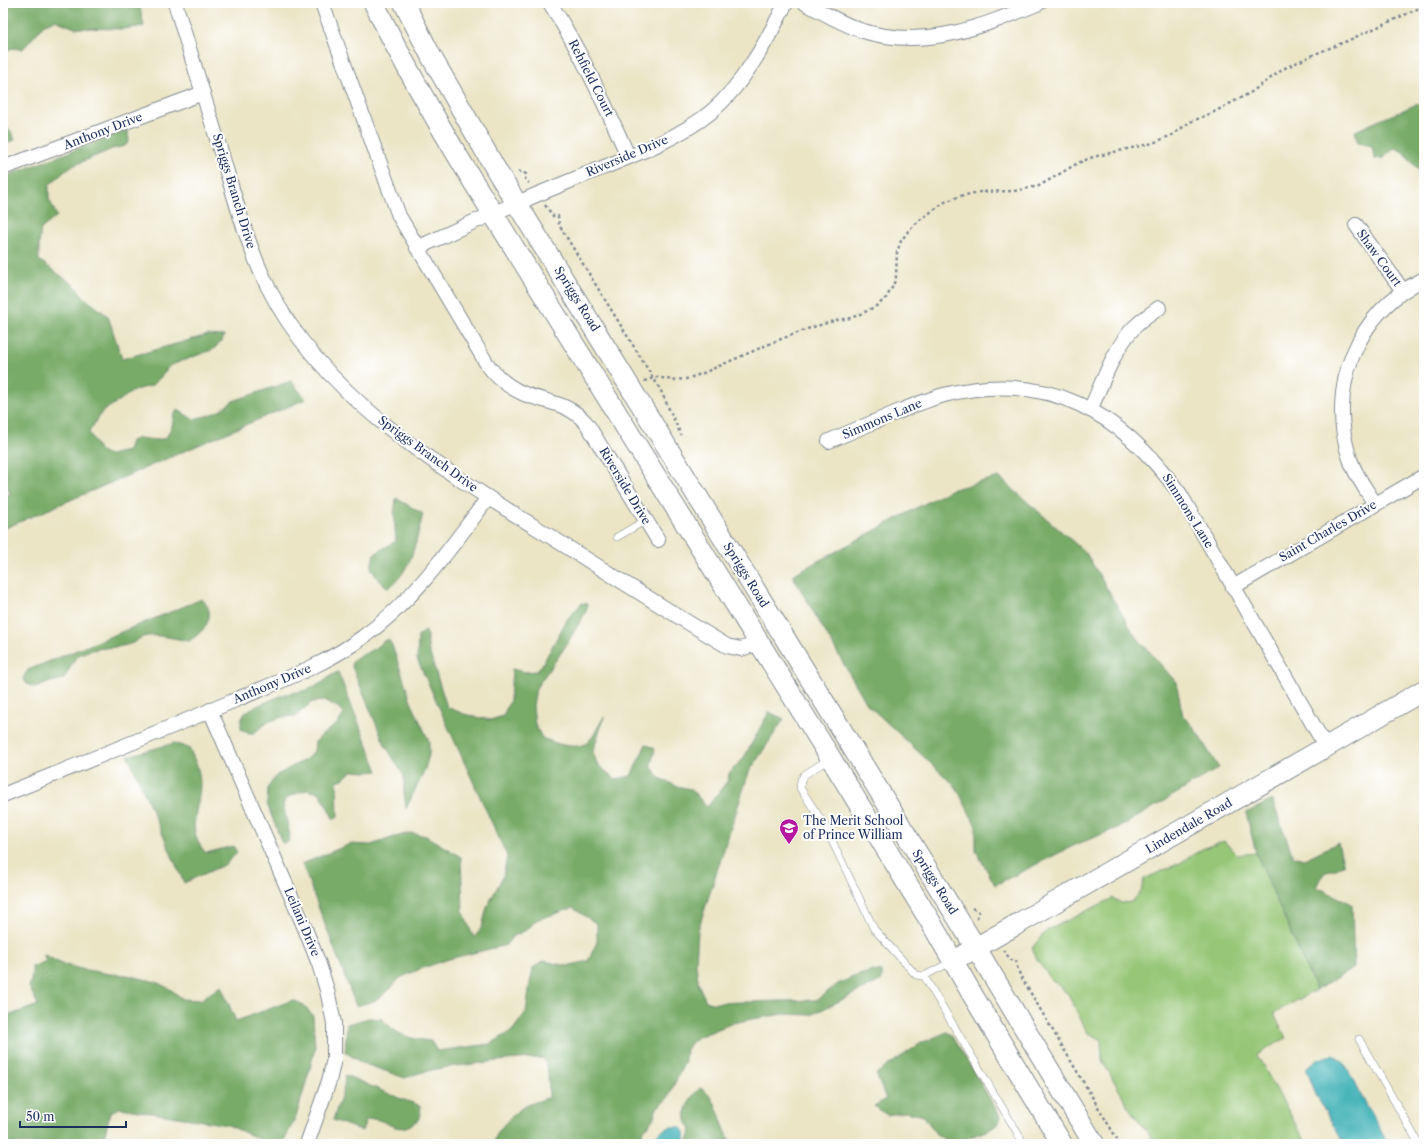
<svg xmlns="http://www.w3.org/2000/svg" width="1427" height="1147" font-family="'Libre Caslon Text',serif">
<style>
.green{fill:#96c676;stroke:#587a6a}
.forest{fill:#78ab67;stroke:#4a6d62}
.water{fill:#3eb0b5;stroke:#2c708a}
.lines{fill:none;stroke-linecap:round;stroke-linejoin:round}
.lane-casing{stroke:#838a92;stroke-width:8}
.street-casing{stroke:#838a92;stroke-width:16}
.secondary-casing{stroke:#838a92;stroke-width:22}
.path{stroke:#838a92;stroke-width:2.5;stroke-dasharray:3 3;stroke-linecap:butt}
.lane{stroke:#fff;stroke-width:7}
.street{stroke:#fff;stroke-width:14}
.secondary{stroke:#fff;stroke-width:20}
.labels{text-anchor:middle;stroke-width:4;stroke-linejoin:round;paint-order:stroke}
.street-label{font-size:12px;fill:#1b2f5e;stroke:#fff}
.poi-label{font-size:12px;fill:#1b2f5e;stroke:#fff;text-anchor:start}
</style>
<rect width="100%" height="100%" fill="#fff"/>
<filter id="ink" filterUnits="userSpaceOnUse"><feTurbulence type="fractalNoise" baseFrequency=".025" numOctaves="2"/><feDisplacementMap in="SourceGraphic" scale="8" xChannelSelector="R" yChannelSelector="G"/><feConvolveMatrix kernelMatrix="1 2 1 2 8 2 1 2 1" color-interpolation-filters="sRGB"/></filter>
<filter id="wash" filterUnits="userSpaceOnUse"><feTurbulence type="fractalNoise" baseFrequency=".012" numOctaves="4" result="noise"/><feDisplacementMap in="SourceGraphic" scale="16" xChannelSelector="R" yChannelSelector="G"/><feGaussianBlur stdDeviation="0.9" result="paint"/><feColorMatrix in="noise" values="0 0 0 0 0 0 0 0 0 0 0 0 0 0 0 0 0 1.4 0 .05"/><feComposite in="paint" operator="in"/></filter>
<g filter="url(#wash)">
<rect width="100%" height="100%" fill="#ebe5c6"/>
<path class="green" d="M1224,841l13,14 19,-2 60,137 -42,23 12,25 -29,17 50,89h-150l-26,-33 -29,-51 -1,-20 -14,-8 -19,-38 -16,-14 -15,-20 -5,-12 14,-17 67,-33 8,5 11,-1 9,-11 3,-12 36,-16 22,-14z"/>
<g class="forest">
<path d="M3,3h136l5,23 -21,3 -48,-1 -20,-8 -10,4 -23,26c-9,-3 -12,-2 -19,3z"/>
<path d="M1424,101v75l-21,-24 -8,-4 -12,10 -9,1 -2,-13 -14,-3 -3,-12z"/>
<path d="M3,127l7,3 5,10 -12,4z"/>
<path d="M128,130l1,12 -4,4 -13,3 -42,18 -21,18v14l8,17 -16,13 -2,15v16l36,26 11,13 22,17 14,43 86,-24 17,1 -11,13 -45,17 -7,10 -11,10 -16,4 -33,22 -13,20 10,18 10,5 19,-4 3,-10 8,-3 17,2 10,-2 6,-12 2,-11 4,-5 15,9 13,-3 13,-5 14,-10 58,-20 15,18 -303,130v-32l7,-3 -7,-19v-298z"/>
<path d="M999,477l87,76 48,81 42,48 7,34 10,10 26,42 -97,58 -49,20 -78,39 -19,-34v-25l-20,-39 -89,-83 -75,-129 158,-85z"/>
<path d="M396,498l27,16c-7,26 -11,58 -35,74l-11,-10 -6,-10 3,-14 22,-13 -2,-27z"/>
<path d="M202,599c16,16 3,32 -13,42 -13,-2 -33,-8 -46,-4 -4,1 -7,5 -10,6 -16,7 -45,2 -57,15 -3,3 -9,16 -12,21l-14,3 -14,6 -9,-4 -4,-6 5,-8z"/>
<path d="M582,603l6,1 -2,8 -23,38 -27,38 -3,18 2,18 7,14c12,5 36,14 47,3 6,-6 10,-17 15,-24l-11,34 4,13 18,15 16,-3 15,-32 9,5 -4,16 7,12 18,9 15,3 16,18 21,-27 1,-7 14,-14 26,-47 15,7 -35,53 -51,158 -2,35 3,21 7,15 5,2 105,-3 22,-16 15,-7 19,-6 10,1v8l-71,35 -27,-1 -32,5 -19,4 -37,15 -10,11 -1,12 -17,37 -11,10 -4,11 -11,14 5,11h-153c0,-12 19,-30 28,-36 8,-5 18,-7 27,-11l-1,-25 -4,-14c-24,0 -47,3 -71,6 -24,3 -46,5 -68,14l-43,-15 -17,-11 2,-28 22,-6 13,1c17,17 24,19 49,22l6,10 53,-7 22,-13 14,-19 4,-29 3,-15 10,-7 24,5 21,-5 9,-19v-18l-24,-16 -37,12 -8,9 -16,8 -6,8 -57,14 -29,10 -20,9 -13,14 -13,9 -18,5 -54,-142 48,-20 21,1 20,-7 19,-5 16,3 35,21 2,54 11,27 8,-11 5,-20 16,-31 4,-20 -90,-197 1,-23 8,-5 3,20 18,56 17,7 26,6 13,-4 7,-16 2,-31 13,3 12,-1 6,-8 25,-45z"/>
<path d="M385,640h4l3,5 20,59 17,37v14l-4,14 -19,40 -2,-16v-17l-19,-31 -33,-78v-6l23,-13z"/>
<path d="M338,672l40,99 -12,1 -14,-1 -9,8 -6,2 1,35 -4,4 -14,-27 -14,-3 -18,7 -5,7 7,31 -2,7 -6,1 -15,-39 1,-17 9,-12 29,-16 8,-8 1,-9 7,-7 16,-12 6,-9 -5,-6 -13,-7 -14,1 -16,14 -14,1 -14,5 -14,11h-5l-8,-4v-9l4,-7 7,-5 33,-14 18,-3 17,-7 12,-9z"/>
<path d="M174,743l15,5c6,12 11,23 11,36 0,27 -16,45 6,69l27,-7 4,6 -11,12 -42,19 -56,-127z"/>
<path d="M1272,800l21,56 11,3 34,-16 6,23 -20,7 -7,14 35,17 2,64 -38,22 -60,-137 -10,-40z"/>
<path d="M43,954l19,10 19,5 29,5 17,1 29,7 14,7 13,10 17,1 21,-14 15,35 57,-21 11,5 9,11 2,32 -4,17 -15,52 -11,22 -6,4h-11l-40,-18 -108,-17 -10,4 -7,32h-100v-139l2,-1 5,11 28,-10 -9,-18 3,-11v-9l14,-6z"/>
<path d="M947,1032l5,3 48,81 -1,7 -8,6 -39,15 -16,-10 -12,-18 -19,-4 -18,3 -13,-9 12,-7 -10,-25 45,-31z"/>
<path d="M345,1075l54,23 22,8 -2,13c-25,22 -32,-5 -53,1l-4,11 -29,-11 11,-33z"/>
<path d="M700,1088c17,8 19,31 27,46 1,4 5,7 7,10h-48l4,-8 1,-8c-2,-2 -5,-6 -5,-8 -3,-12 6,-25 14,-32z"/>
</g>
<g class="water">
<path d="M1333,1054l10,7 45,83h-44l-28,-49 -10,-27 11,-8z"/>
<path d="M670,1127h11l4,7 1,10h-37c5,-9 12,-13 21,-17z"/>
</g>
</g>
<g filter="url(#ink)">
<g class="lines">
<g class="lane-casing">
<g id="lane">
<path d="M617,537l29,-17"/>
<path d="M829,759l-25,16 -3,5 -1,8 25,38 49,103 42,46 8,1"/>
<path d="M951,962l-27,14 100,168"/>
<path d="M1359,1039l60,105"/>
</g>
</g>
<g class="street-casing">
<g id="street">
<path d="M175,3c15,50 31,99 46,149 14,46 26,93 47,135 57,115 184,188 288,253 57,36 114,72 171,106l14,3 18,-6"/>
<path d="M322,3l77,213 88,148c9,13 20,22 35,29 24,10 47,9 65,31l71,116"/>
<path d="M550,3c31,49 55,101 78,153"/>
<path d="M805,3c19,10 37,21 58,28 62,19 119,-4 176,-28"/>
<path d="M3,168l200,-75"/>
<path d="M1356,225l47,66"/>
<path d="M417,248c51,-24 101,-46 153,-67 45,-19 103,-38 141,-69 33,-28 55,-70 75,-109"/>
<path d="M1090,410c12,-26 22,-56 40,-78 8,-10 19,-17 29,-24"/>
<path d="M829,441c21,-9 43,-18 64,-27 17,-7 33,-14 51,-19 103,-26 177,17 236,99l146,253"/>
<path d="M1375,504c-9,-15 -20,-29 -25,-45 -24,-70 7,-148 74,-180"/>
<path d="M1233,587l191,-111"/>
<path d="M210,710l94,216 15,38 8,26 7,33v36l-5,22 -22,63"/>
<path d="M3,795c77,-31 154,-62 230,-94 44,-19 91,-35 130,-64 51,-36 88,-90 125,-139"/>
</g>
</g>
<g class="secondary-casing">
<g id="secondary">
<path d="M374,3c30,62 64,121 100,180l353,569 103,169 42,73 90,150"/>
<path d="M404,3l28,55 66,115 478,775 118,196"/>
<path d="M965,954l361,-207 98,-57"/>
</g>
</g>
<g class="path">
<path d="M518,171l8,3 -1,5 4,4"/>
<path d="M545,205l8,11h5l1,9 101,164 21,46"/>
<path d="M644,381l13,-4 15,3 14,-1 15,-5 75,-33 34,-13 27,-8 14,-2 14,-6 13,-7 8,-7 7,-12 3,-9 1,-25 4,-11 8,-11 12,-11 24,-17 15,-6 20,-4 34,-1 25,-5 39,-23 15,-6 60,-14 19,-8 18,-13 22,-9 38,-20 35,-25 30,-14 32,-13 77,-35"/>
<path d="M972,908l7,4 -2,5 1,1"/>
<path d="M1003,950l8,10h5l1,7 3,8 100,169"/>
</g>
<use href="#lane" class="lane"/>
<use href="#street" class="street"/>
<use href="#secondary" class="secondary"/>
</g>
</g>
<defs>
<g id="school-pin" transform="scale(1)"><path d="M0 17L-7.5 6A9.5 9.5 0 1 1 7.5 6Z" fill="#b5179e" stroke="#fff"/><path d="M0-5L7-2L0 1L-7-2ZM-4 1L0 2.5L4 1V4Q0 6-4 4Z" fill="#fff"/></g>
</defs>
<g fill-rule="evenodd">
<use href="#school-pin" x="789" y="828"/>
</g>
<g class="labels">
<g class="street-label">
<text transform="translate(591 78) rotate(63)" y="4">Rehfield Court</text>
<text transform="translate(103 131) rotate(-21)" y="4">Anthony Drive</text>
<text transform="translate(627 156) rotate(-23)" y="4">Riverside Drive</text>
<text transform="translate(234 191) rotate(73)" y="4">Spriggs Branch Drive</text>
<text transform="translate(1379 258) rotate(54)" y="4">Shaw Court</text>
<text transform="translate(577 299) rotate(58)" y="4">Spriggs Road</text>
<text transform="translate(882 419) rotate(-23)" y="4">Simmons Lane</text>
<text transform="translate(428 454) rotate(36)" y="4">Spriggs Branch Drive</text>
<text transform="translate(625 486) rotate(59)" y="4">Riverside Drive</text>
<text transform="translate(1188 511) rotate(58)" y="4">Simmons Lane</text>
<text transform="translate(1328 531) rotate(-30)" y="4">Saint Charles Drive</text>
<text transform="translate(746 575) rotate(58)" y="4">Spriggs Road</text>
<text transform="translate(272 684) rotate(-23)" y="4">Anthony Drive</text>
<text transform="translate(1189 826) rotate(-30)" y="4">Lindendale Road</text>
<text transform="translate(935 882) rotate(58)" y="4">Spriggs Road</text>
<text transform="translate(302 922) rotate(67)" y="4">Leilani Drive</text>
</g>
<g class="poi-label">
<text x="803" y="825">The Merit School<tspan x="803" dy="14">of Prince William</tspan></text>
</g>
</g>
<rect width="1427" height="1147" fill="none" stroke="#fff" stroke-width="16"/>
<path d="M20 1121v6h106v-6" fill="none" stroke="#1b2f5e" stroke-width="2"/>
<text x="26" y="1121" font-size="12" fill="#1b2f5e" stroke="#ffffff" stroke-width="3" paint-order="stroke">50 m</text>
</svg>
